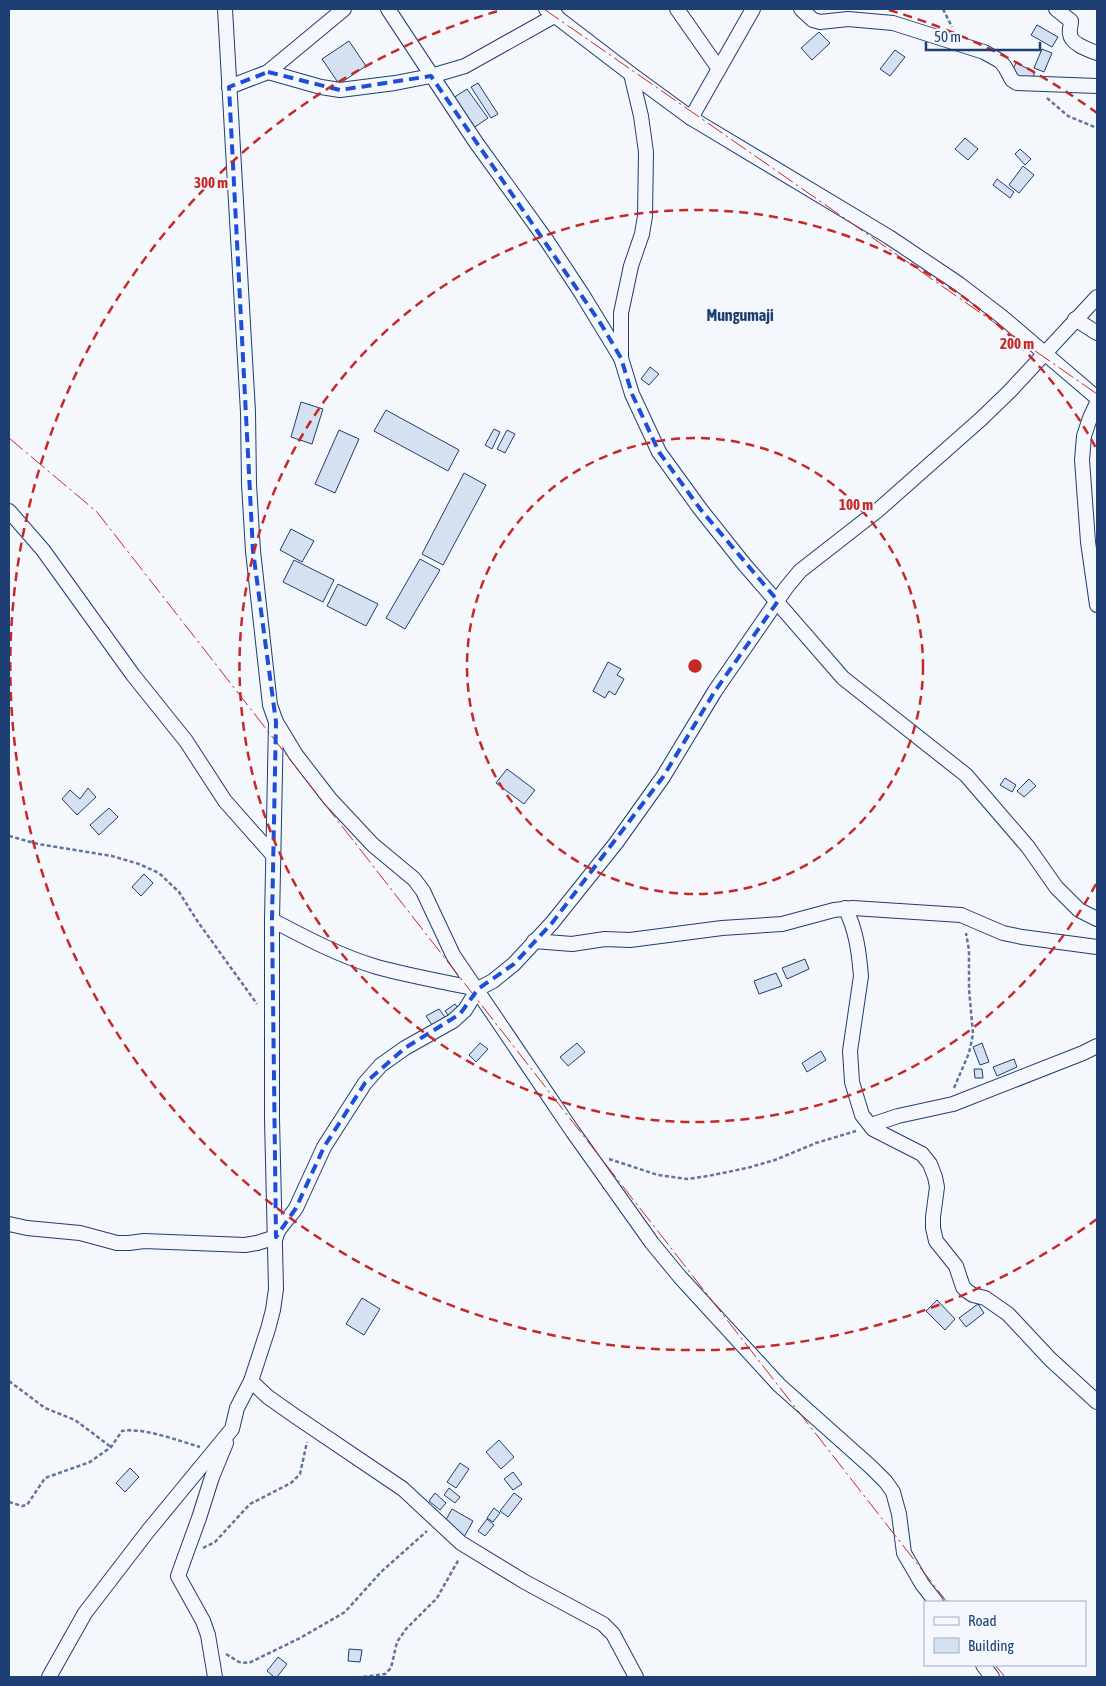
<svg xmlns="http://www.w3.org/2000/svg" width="1106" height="1686" font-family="'Asap Condensed',sans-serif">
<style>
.building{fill:#d5e0f0;stroke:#1d3f73}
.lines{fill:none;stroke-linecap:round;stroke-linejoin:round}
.minor-casing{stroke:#1d3f73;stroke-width:16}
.path{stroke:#5e769c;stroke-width:2.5;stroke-dasharray:4 2.5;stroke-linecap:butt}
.minor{stroke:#f4f7fb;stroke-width:14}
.power{stroke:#c62828;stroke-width:1;stroke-dasharray:18 4 2.5 4;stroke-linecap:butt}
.marked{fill:none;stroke:#1d4ed8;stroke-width:4;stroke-dasharray:10 6;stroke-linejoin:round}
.ring{fill:none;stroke:#c62828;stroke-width:2.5;stroke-dasharray:9 6}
.labels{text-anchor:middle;stroke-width:4;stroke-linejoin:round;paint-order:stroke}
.quarter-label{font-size:16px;font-weight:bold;fill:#1d3f73;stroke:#f4f7fb}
.centre{fill:#c62828;stroke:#f4f7fb;stroke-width:2.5}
.ring-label{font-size:15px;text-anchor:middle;font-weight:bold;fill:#c62828;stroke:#f4f7fb;stroke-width:4;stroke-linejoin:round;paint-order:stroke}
</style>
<rect width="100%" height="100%" fill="#f4f7fb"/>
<g class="building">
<path d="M1037,25l21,12 -6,10 -21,-12z"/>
<path d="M819,32l11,11 -18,17 -11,-12z"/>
<path d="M349,41l17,25 -27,18 -17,-25z"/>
<path d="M1042,49l10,4 -8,19 -10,-4z"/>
<path d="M895,50l10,7 -15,19 -10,-7z"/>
<path d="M1016,63l19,9 -5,12 -20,-9z"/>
<path d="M478,83l20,31 -7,4 -20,-31z"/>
<path d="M467,89l21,29 -16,11 -22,-29z"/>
<path d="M965,138l13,11 -10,11 -13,-11z"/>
<path d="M1020,149l11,10 -6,6 -10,-11z"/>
<path d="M1023,166l11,9 -15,18 -10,-8z"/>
<path d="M997,179l17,13 -4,6 -17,-13z"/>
<path d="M650,367l9,7 -10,11 -8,-6z"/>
<path d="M301,402l22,7 -11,35 -21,-7z"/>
<path d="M386,410l73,40 -11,21 -74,-40z"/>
<path d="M494,429l6,3 -8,17 -7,-4z"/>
<path d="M339,430l20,9 -24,54 -20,-9z"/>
<path d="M507,430l8,4 -10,19 -8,-4z"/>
<path d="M464,473l22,12 -43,80 -21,-11z"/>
<path d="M291,529l23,12 -12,21 -22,-12z"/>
<path d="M420,559l20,11 -35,59 -19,-11z"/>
<path d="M294,560l40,20 -11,22 -40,-20z"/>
<path d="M338,584l40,20 -12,22 -39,-20z"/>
<path d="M608,662l13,7 -4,6 7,4 -9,16 -6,-4 -4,7 -12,-7z"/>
<path d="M507,769l28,21 -11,14 -28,-21z"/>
<path d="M1005,778l11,7 -4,7 -12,-7z"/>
<path d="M1029,779l7,7 -12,11 -7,-6z"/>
<path d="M88,788l8,9 -19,18 -15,-16 8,-9 10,9z"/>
<path d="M109,808l9,9 -19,18 -9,-10z"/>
<path d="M144,874l9,9 -12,13 -9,-9z"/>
<path d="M805,959l4,10 -22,10 -5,-11z"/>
<path d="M776,973l6,13 -23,8 -5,-13z"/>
<path d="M455,1004l6,8 -10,7 -6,-8z"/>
<path d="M439,1009l6,8 -13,8 -6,-9z"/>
<path d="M480,1043l8,6 -12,13 -7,-7z"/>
<path d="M577,1043l8,9 -17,14 -8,-9z"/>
<path d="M982,1043l7,19 -9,3 -7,-18z"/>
<path d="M821,1051l5,9 -19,12 -5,-9z"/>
<path d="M1014,1059l3,8 -20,9 -4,-9z"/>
<path d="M974,1069h8l1,9h-8z"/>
<path d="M362,1298l18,11 -16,26 -18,-11z"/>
<path d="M937,1300l18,19 -10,11 -19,-19z"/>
<path d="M978,1304l6,9 -18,14 -7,-9z"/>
<path d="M499,1440l15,17 -13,12 -15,-17z"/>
<path d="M460,1463l9,6 -13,19 -9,-6z"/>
<path d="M130,1468l9,9 -14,15 -9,-9z"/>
<path d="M513,1472l9,12 -9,6 -9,-11z"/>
<path d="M449,1488l11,9 -5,6 -11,-8z"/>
<path d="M435,1493l11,10 -6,7 -11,-9z"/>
<path d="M514,1493l8,6 -14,18 -8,-6z"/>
<path d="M494,1508l6,5 -7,9 -6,-4z"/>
<path d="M452,1509l21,12 -9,16 -21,-12z"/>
<path d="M487,1519l7,6 -9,11 -7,-5z"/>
<path d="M349,1649l13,1 -2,12 -12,-1z"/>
<path d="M278,1657l9,7 -10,13h-3l-7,-6z"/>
</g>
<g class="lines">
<g class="minor-casing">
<g id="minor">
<path d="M388,9l87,132 72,100 35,53 39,64"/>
<path d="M546,9l85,65 60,44 198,119 70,47 42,32 96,82"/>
<path d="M677,9l42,60"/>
<path d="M801,9l12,11 7,2 28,-3 45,4 91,29 16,9 5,6 7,13 5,3 80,3"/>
<path d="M1056,9l15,12c0,5 -2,9 -1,13 1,10 19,16 27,19"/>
<path d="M268,72l53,15 19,3 55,-7 36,-7 34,-10 91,-51"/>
<path d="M631,74l10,42 5,36 -1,64 -3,18 -11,32 -10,47v45l11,36 27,58 42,58 43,54 99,114 123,97 62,72 28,40 23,23 18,9"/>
<path d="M229,87l39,-15 76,-63"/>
<path d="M691,118l62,-109"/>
<path d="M1075,319l22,14"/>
<path d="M1097,403l-7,15 -6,18 -2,24 6,82 9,63"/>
<path d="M9,511l34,39 90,125 53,66 39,60 47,53"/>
<path d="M276,722l20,33 34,44 43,46 41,34 9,12 30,64 120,177 79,111 28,34 99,108 92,82 15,15 7,10 6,22 5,39 18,31 14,18"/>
<path d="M845,908c11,21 14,44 16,68l-11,75 2,31 10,33 11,14 49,25 8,10 5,13 2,10 -4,30v11l3,13 20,25 7,21 4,4 6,4 12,3 23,16 42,45 47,43"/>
<path d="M272,920c34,18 68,36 105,47 33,9 67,15 101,22"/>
<path d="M534,941l38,3 33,-5 25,1 92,-12 60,-4 52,-14 19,-2 108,7 42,18 19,4 75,10"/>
<path d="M872,1127l2,-3 24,-8 55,-12 130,-51 14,-7"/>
<path d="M9,1224l18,4 53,5 37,10h12l15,-2 101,4 12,-2 19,-6c2,-11 14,-19 20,-29l28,-61 41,-64 16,-18 24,-17 48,-27 12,-11 13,-21 15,-8 21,-17 38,-41 64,-80 47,-66 52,-86 71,-103 14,-17 77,-60 104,-92 29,-28 87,-94"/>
<path d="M251,1381l17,16 27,19 108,73 58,54 64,39 78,42 10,10 23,43"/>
<path d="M983,1665l9,12"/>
<path d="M49,1677l36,-64 63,-82 84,-102 5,-21 14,-27 17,-52 5,-19 3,-21 -4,-170v-199l4,-198 -6,-17 -17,-154 -4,-67 -1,-72 -23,-403"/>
<path d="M215,1677l-7,-42 -5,-14 -25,-45 21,-58 13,-41 14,-34"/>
</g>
</g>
<g class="path">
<path d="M943,9l9,18"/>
<path d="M1047,98l21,18 29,12"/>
<path d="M9,836l29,8 74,12 27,8 20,9 20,19 19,30 59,82"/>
<path d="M954,1088l15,-35 4,-19 -4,-45v-39l-3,-17"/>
<path d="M609,1159l49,16 29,4 21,-3 39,-8 28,-8 41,-17 40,-12"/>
<path d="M9,1381l36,27 30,12 36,27"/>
<path d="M9,1502l13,4 5,-1 18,-27 45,-16 21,-15 11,-16c20,-4 58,10 78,16"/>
<path d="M203,1548l12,-6 35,-38 41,-21 9,-9 7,-32"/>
<path d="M226,1654l13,8 10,1 51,-25 45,-26 36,-40 46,-41"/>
<path d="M363,1677l22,-3 6,-6 6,-26 9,-13 31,-31 22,-39"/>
</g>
<use href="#minor" class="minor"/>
<g class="power">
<path d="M544,9l553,385"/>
<path d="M9,438l88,74 850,1090"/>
<path d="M995,1665l10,12"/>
</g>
</g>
<path class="marked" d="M268,72l72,18 91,-14 170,248 20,34 11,36 27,58 42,58 77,91 -63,90 -52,86 -111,146 -38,41 -36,25 -18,25 -55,34 -40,35 -41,64 -28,61 -20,29 -4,-317 4,-198 -23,-171 -24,-464z"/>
<g class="ring">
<circle cx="695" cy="666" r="228"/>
<path d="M1096 884A456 456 0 1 1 1096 448"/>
<path d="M1097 1219A684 684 0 1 1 501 10M889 10A684 684 0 0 1 1097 113"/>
</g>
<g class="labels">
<g class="quarter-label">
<text x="740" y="321">Mungumaji</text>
</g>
</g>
<circle cx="695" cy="666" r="8" class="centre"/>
<g class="ring-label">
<text x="211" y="188">300 m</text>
<text x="1017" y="349">200 m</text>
<text x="856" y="510">100 m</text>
</g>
<rect width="1106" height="1686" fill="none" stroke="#1d3f73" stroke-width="20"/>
<rect x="924" y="1601" width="162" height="65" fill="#f4f7fb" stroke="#9eadc5"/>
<rect x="934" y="1617" width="25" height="8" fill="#f4f7fb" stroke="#9eadc5"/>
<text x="968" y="1626" font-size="15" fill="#1d3f73">Road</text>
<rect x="934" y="1638" width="25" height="15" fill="#d5e0f0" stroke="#9eadc5"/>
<text x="968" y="1651" font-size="15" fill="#1d3f73">Building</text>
<path d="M926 42v8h114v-8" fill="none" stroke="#1d3f73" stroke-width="2.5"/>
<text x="934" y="42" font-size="15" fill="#1d3f73" stroke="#f4f7fb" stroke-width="4" paint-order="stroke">50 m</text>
</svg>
